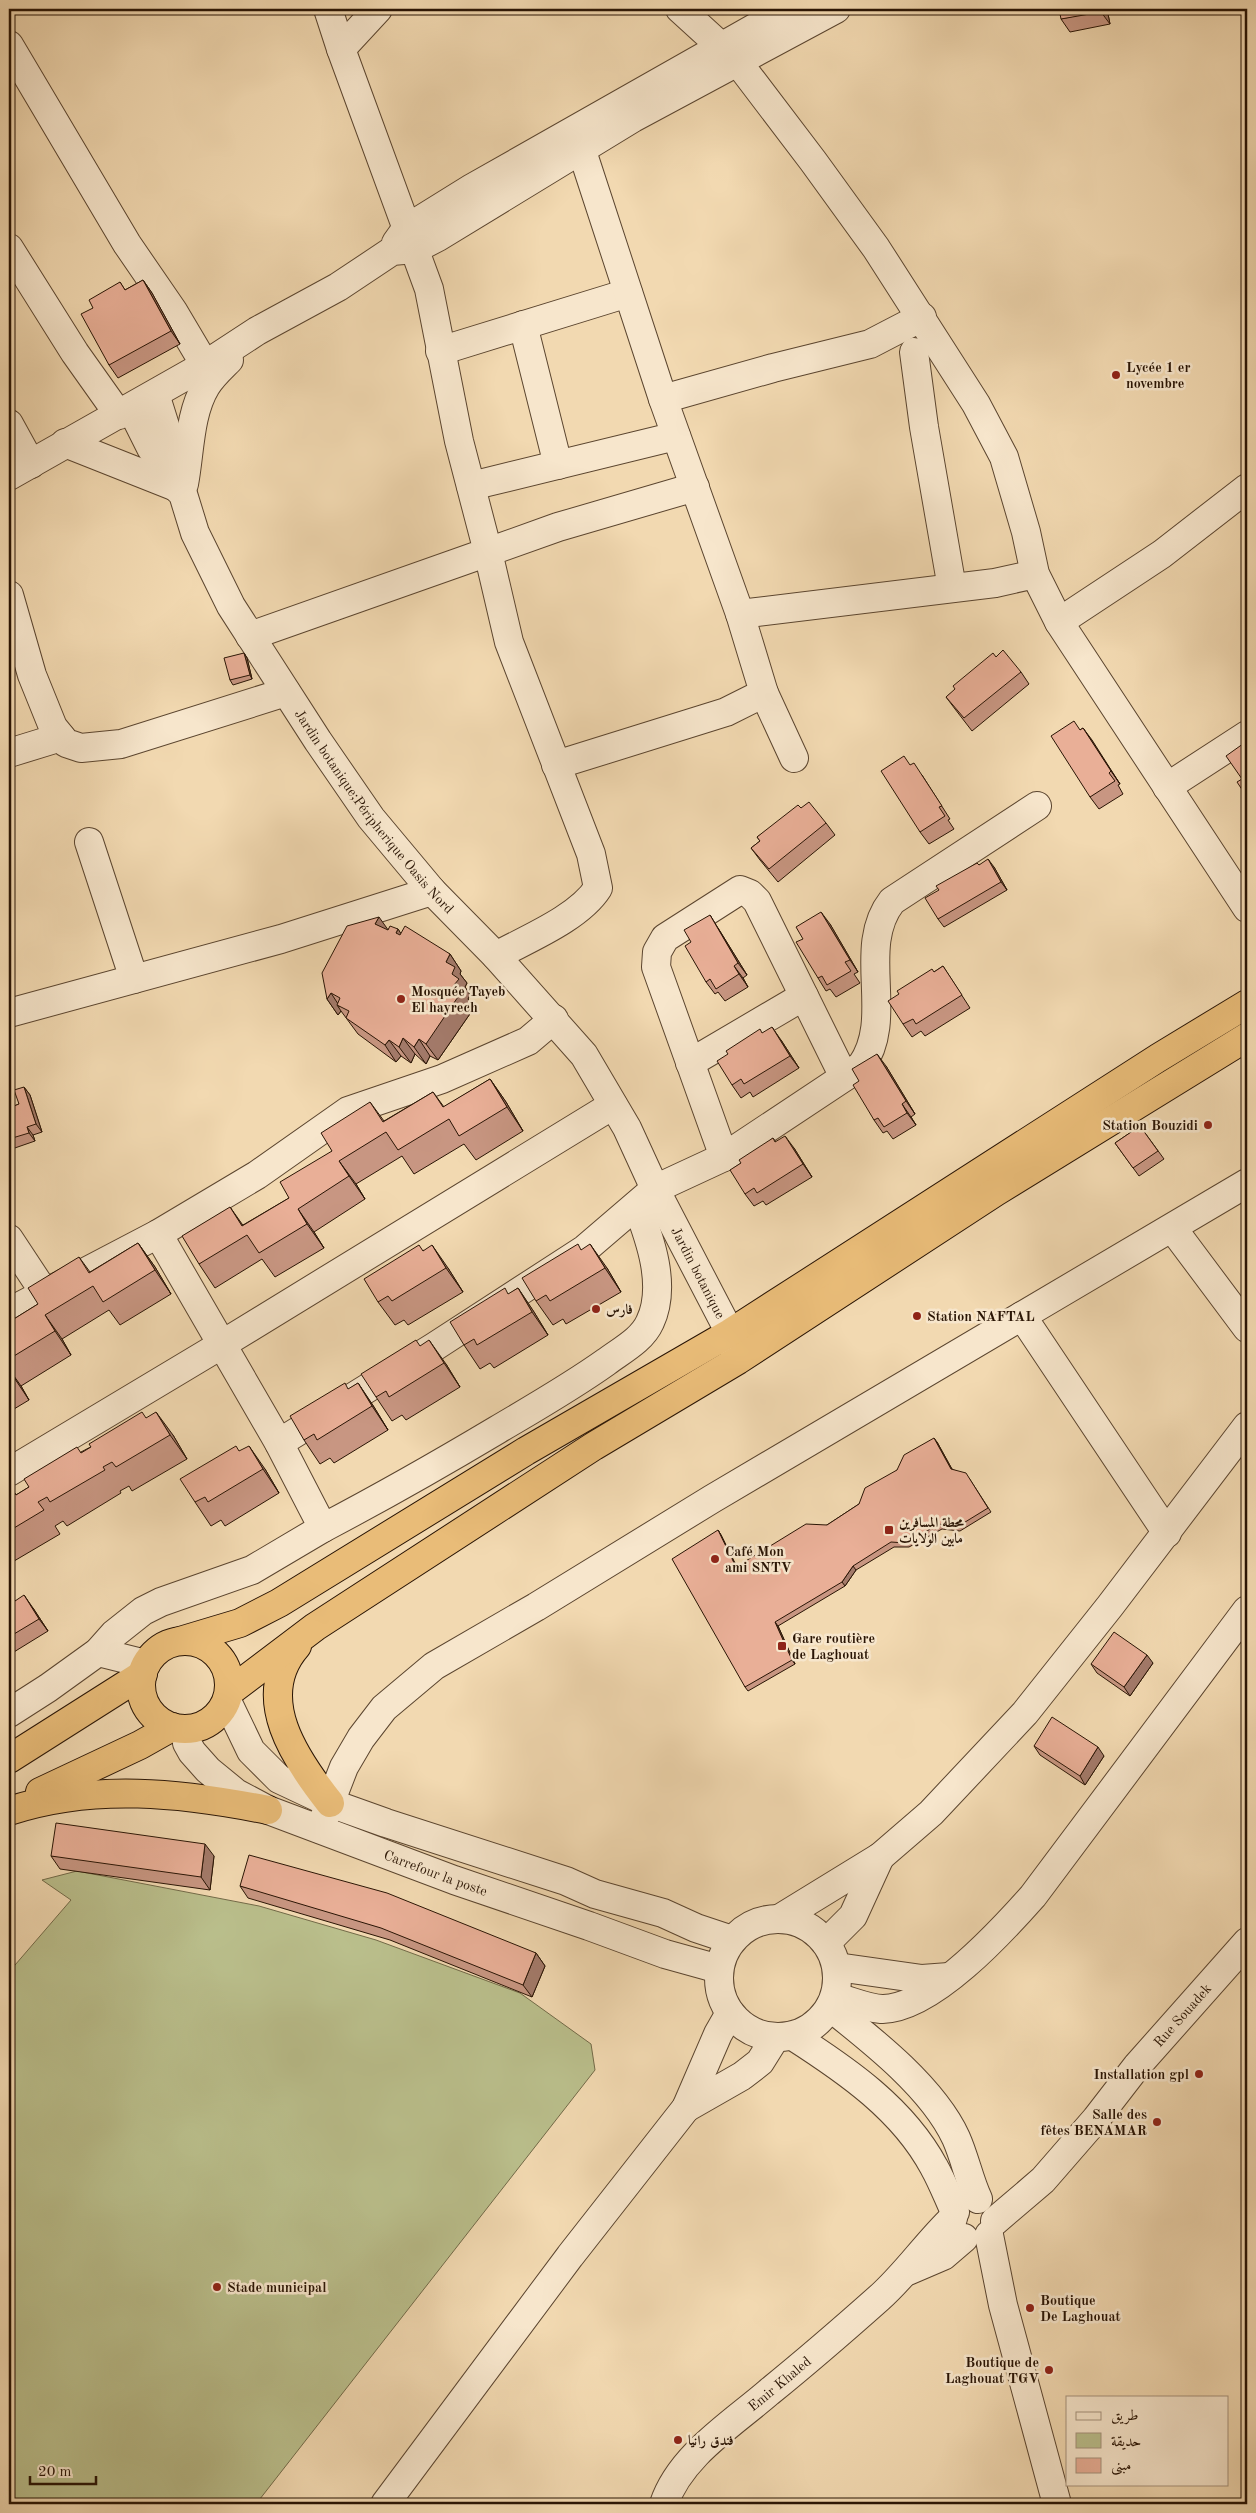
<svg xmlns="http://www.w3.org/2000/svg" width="1256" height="2513" font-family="'Old Standard TT',Amiri,serif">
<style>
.green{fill:#babf8c;stroke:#726a48}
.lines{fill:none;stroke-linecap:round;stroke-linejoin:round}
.minor-casing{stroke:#5b452f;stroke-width:30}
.highway-casing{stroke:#291404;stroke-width:30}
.minor{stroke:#f7e6cc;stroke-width:28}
.highway{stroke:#e9bc78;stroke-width:28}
.wall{fill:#c89682;stroke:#291404}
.shaded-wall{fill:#a37a6a;stroke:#291404}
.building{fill:#e9af97;stroke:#291404}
.poi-dot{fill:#8f2418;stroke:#f7e6cc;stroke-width:2}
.labels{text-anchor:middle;stroke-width:5;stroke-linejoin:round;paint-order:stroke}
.poi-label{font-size:14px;font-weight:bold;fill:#291404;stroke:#f7e6cc;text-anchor:start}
.street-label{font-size:14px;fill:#291404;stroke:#f7e6cc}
</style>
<rect width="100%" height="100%" fill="#f2d9b1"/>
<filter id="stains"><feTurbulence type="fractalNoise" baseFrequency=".004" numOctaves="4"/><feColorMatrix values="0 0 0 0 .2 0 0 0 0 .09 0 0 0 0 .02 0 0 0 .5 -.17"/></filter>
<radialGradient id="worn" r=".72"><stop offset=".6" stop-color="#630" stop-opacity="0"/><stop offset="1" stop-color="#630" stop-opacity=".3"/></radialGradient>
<path class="green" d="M77,1871l182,35 117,34 144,53 71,51 4,26 -339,434h-247v-532l62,-72 -29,-20z"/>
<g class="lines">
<g class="minor-casing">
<g id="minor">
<path d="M680,9l57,52 76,100 63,87 100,156 28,53 22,75 9,42 24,48 188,286"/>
<path d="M9,45l118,199 46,67 32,54"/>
<path d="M341,49l37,-40"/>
<path d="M396,243l10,-14 66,-41 316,-179"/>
<path d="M9,248l66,105 44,62"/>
<path d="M523,325l35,140"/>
<path d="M440,351l188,-58"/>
<path d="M914,352l10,75 28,161"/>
<path d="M155,394l27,86"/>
<path d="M663,399l110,-31 97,-24 52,-27"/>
<path id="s1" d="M131,408l20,40 25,39 7,7 12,39 36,73 87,135 53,77 61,73 64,65 88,99 43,73 28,61 75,144 6,23"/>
<path d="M9,424l22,40"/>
<path d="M65,443l111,44"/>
<path d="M9,476l196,-111 52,-34 81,-44 54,-36 23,-2 23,-12 195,-119 203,-109"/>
<path d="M184,484c6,-31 5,-70 22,-98 6,-10 15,-18 23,-26"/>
<path d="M471,486l205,-50"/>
<path d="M9,595l23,80 21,52 13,16 15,5 40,-4 165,-52"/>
<path d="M740,614l255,-31 40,-9"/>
<path d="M1059,622l103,-68 85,-66"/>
<path d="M250,636l238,-84 -29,-111 -30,-152 -88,-240 -13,-40"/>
<path d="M764,693l30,65"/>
<path d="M9,753l52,-16"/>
<path d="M556,765l170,-53 38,-19 -24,-79 -77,-215 -82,-251"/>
<path d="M1167,787l80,-52"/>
<path d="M89,842l45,137"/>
<path d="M496,956c31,-17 83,-38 102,-68l-7,-34 -82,-212 -21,-90 70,-25 137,-40"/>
<path d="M9,1013l272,-74 151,-48"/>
<path d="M690,1063l114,-67"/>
<path d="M724,1157l-68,-190 1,-15 8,-14 75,-48 10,4 7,7 87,176"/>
<path d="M1173,1229l74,99"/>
<path d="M9,1239l35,53"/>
<path d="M9,1312l149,-78 99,-59 91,-64 94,-32 86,-38 26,-22"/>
<path d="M1022,1316l145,217"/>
<path d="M279,1443l155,-96 151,-98 70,-60 69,-32 137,-91c35,-48 -6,-118 31,-165l145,-95"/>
<path d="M9,1472l212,-127 392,-240"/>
<path d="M323,1528c59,-31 117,-64 174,-98 37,-22 74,-43 109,-68 16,-12 36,-22 44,-40 17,-36 0,-83 -13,-117"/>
<path d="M98,1652l48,12"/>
<path d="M227,1701l24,50 28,28 51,24 56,20 180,58 29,13 68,19 33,15 36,12"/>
<path d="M9,1713l39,-25 50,-36 16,-18 29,-23 18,-9 91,-32 71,-42 -44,-85 -121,-209"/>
<path id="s2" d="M185,1729l2,14 5,9 16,18 28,23 32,17 186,70 135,46 76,28 54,15"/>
<path d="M320,1829l24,-62 17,-29 23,-30 50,-42 102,-59 176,-108 535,-316"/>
<circle cx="778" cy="1978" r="59"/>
<path d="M779,1919l101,-62 51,-44 94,-100 85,-107 137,-180"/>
<path d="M826,1943l27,-27 27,-59"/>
<path d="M837,1967l85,12 27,-2"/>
<path d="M835,1997c14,3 33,12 48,12 49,-1 119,-78 150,-113l214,-286"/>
<path d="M830,2007c43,34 103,81 126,131 9,20 13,42 22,61"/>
<path d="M793,2036c53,34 110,73 141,131 8,14 14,30 21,45"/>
<path d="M686,2108l56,-32 18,-14 15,-24"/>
<path id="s3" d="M995,2221l48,-41 53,-61 41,-53 110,-124"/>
<path d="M989,2235l14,70 54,199"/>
<path d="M908,2271l35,-15 21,-18"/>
<path d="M385,2504l185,-248 116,-148 32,-74 12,-21"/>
<path id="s4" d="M664,2504c16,-48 68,-80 105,-112 37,-30 74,-62 110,-94 27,-24 47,-54 74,-80"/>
</g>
</g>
<g class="highway-casing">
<g id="highway">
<path d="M180,1641l60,-18 39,-20 247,-152 204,-118 428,-275 89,-54"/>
<circle cx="185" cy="1685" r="44"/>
<path d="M297,1646c-45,51 -1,114 33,157"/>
<path d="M229,1692l86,-65 279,-181 144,-86 259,-169 250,-154"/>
<path d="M9,1759l134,-85"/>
<path d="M40,1792l100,-47 32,-18"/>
<path d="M9,1811c85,-28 173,-18 259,-1"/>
</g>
</g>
<use href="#minor" class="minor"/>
<use href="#highway" class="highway"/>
</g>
<g class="wall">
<path d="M1107,9l3,15 -40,8 -9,-13z"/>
<path d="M143,280l9,13 28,51 -62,34 -9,-13 -16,-57 27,-26 5,8z"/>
<path d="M244,653l3,5 5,21 -19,6 -3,-5z"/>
<path d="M996,657l25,15 8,12 -57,47 -17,-22 -9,-12z"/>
<path d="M1083,728l37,56 -2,1 5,9 -24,15 -9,-12 -10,-67z"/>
<path d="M922,775l28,44 -2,1 6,9 -25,15 -9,-12z"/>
<path d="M801,808l25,15 9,12 -57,47 -18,-22 -9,-12 9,-7 -3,-4z"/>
<path d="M979,865l15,2 13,23 -63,37 -6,-8 1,-29z"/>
<path d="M830,924l28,48 -4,2 6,9 -24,14 -6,-8 -4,2 -8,-13z"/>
<path d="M718,928l29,47 -4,3 5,9 -23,14 -7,-9 -3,2 -9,-12z"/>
<path d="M388,929h10l3,5 49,20 11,17 -1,3 7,9 -2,4 5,8 -2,4 6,9 -36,52 -8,-4 -4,8 -11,-10 -4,9 -10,-7 -5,6 -38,-28 -17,-23 -3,4 -11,-16z"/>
<path d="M943,966l27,42 -45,28 -4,-5 -9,6 -9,-13 31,-52z"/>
<path d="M763,1033l18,7 18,28 -46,29 -3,-5 -9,6 -9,-13z"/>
<path d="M886,1066l29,48 -4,3 5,8 -23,14 -6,-8 -4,2 -9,-13z"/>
<path d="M490,1079l16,23 17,29 -47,29 -12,-16 -50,30 -12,-18 -46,28 9,15 -51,33 10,16 -49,29 -13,-18 -47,29 -16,-24 44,-39 46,-27 43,-47 38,-49 14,19 49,-29 11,15z"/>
<path d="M24,1087l6,8 12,37 -9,3 2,6 -26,9v-42l10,-4z"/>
<path d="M1140,1126l24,33 -25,17 -24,-33z"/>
<path d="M773,1138l3,4 18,6 18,29 -46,28 -3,-4 -9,5 -9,-12 -4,-31z"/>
<path d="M138,1243l17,24 16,27 -51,31 -11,-15 -47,29 9,16 -50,31 8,14 -20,12v-90l29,-18 41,-47 11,15z"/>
<path d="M423,1250l25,18 15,24 -55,33 -4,-5 -9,5 -17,-23z"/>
<path d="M581,1250l26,18 14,24 -55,32 -3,-5 -10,6 -17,-24z"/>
<path d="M518,1288l16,24 14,23 -54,33 -4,-5 -10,6 -16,-24 45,-51z"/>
<path d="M420,1346l26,18 14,23 -54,33 -4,-5 -10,6 -16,-24z"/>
<path d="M358,1383l16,24 14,23 -54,33 -4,-5 -10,6 -16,-24 45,-51z"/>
<path d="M146,1418l27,17 14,24 -55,32 -3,-5 -9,5 1,2 -54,33 -4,-5 -8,5 5,8 -51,30v-72l4,-2 3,5 13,-8 52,-35z"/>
<path d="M937,1442l15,27 17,9 22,34 -31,19 -18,-2 -33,18h-15l-38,23 -11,16 -67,40 17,38 -47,27 -3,-4 -27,-157 3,5 16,32 90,-42 32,-21 38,-34z"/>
<path d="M239,1451l26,18 14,24 -54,33 -4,-6 -10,6 -16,-24z"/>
<path d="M9,1597l7,4 17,7 15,23 -39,24z"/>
<path d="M1153,1663l-23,33 -33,-23 -6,-9z"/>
<path d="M1034,1746l70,10 -19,29 -45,-30z"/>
<path d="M51,1856h163l-4,34 -150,-21z"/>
<path d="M240,1886l296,67 9,13 -13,31 -142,-57 -142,-42z"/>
</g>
<g class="shaded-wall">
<path d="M1101,9h6l3,15 -9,-12z"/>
<path d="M143,280l9,13 28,51 -9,-13z"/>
<path d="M244,653l3,5 5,21 -2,-4z"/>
<path d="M1083,728l9,12 28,44 -9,-13z"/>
<path d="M988,859l6,8 13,23 -6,-8z"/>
<path d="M821,912l9,12 28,48 -8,-12z"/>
<path d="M710,915l8,13 29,47 -9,-12z"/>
<path d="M379,917l12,17 -16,-10z"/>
<path d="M398,929l11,17 -13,-13z"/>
<path d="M450,954l11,17 -1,3 7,9 -2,4 5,8 -2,4 6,9 -36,52 -12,-16 28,-59 -2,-11 -6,-12z"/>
<path d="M734,966l9,12 5,9 -9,-13z"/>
<path d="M331,993l9,14 -3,-2 4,6 -3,4 -11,-16z"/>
<path d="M772,1027l9,13 18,28 -9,-12z"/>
<path d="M403,1038l12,16 -4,9 -12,-16z"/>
<path d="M419,1039l11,17 -4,8 -12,-17z"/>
<path d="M389,1040l12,16 -5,6 -11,-17z"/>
<path d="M877,1054l9,12 29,48 -9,-13z"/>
<path d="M490,1079l16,23 17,29 -16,-24z"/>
<path d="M24,1087l6,8 12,37 -6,-8z"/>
<path d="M902,1104l9,13 5,8 -9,-12z"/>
<path d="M27,1127l6,8 2,6 -6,-8z"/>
<path d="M785,1136l9,12 18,29 -9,-13z"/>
<path d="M339,1161l17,23 9,15 -16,-23z"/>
<path d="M230,1207l17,24 -5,-5z"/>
<path d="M298,1209l16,23 10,16 -17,-24z"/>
<path d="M138,1243l17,24 16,27 -16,-24z"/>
<path d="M590,1244l17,24 14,24 -16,-24z"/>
<path d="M432,1245l16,23 15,24 -17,-24z"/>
<path d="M518,1288l16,24 14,23 -16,-23z"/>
<path d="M45,1315l17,24 9,16 -16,-24z"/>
<path d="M429,1340l17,24 14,23 -16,-24z"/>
<path d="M9,1369l12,17 8,14 -16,-24z"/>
<path d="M358,1383l16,24 14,23 -16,-24z"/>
<path d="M156,1412l17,23 14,24 -17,-24z"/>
<path d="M934,1438l3,4 17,31 -3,-4z"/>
<path d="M249,1446l16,23 14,24 -16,-24z"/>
<path d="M718,1530l3,5 18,37 -3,-5z"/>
<path d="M853,1566l3,4 -11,16 -3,-4z"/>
<path d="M24,1595l9,13 15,23 -9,-12z"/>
<path d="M775,1622l3,4 17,38 -3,-4z"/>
<path d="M1147,1655l6,8 -23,33 -6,-9z"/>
<path d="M1098,1747l6,9 -19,29 -5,-9z"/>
<path d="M205,1844l9,12 -4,34 -9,-13z"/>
<path d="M536,1953l9,13 -13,31 -9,-12z"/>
</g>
<g class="building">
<path d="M1059,9h42v3l-40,7z"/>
<path d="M143,280l28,51 -62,34 -28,-51 12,-6 -4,-8 31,-18 5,8z"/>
<path d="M1003,650l18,22 -57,46 -18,-21 9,-8 -2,-3 40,-33 3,4z"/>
<path d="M244,653l6,22 -20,5 -6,-22z"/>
<path d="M1074,721l6,9 3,-2 28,43 -2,2 6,8 -25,16 -39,-61z"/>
<path d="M1247,741v56l-10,-15 5,-3 -16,-23z"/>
<path d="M904,756l6,9 4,-2 28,43 -3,1 6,9 -25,16 -39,-61z"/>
<path d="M809,802l17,21 -57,46 -18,-21 9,-7 -3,-4 41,-32 3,3z"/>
<path d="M988,859l13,23 -63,37 -13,-21 14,-8 -3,-4 41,-23 2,2z"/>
<path d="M821,912l29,48 -5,2 6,9 -24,14 -5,-9 -4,2 -22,-36 7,-3 -7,-12z"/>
<path d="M710,915l28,48 -4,3 5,8 -23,15 -6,-10 -4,3 -21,-36 6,-4 -7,-12z"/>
<path d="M379,917l-4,7 13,6 2,-4 8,3 -2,4 4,2 5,-9 45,28 -4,8 9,5 -3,7 7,5 -5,6 8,6 -36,53 -7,-5 -5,8 -11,-9 -4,9 -10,-7 -4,5 -39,-27 3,-7 -12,-6 3,-7 -9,-5 -4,6 -5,-26 25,-47z"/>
<path d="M943,966l19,29 -46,29 -3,-5 -10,5 -15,-23 11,-7 -2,-3 35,-22 2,3z"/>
<path d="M772,1027l18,29 -46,28 -3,-5 -9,6 -15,-24 11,-7 -2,-3 34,-22 2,4z"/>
<path d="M877,1054l29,47 -4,3 5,9 -23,14 -6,-9 -4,2 -21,-35 6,-4 -7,-12z"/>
<path d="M490,1079l17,28 -48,29 -10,-17 -51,31 -12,-18 -47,29 10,15 -51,33 9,15 -48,29 -12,-18 -48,29 -17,-28 48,-29 12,19 47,-28 -9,-16 52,-31 -11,-18 49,-31 13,20 50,-30 10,15z"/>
<path d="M24,1087l12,37 -9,3 2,6 -20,6v-31l10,-4 -5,-14z"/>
<path d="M1140,1126l18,25 -25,17 -18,-25z"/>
<path d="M785,1136l18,28 -46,29 -3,-5 -9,6 -15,-24 11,-7 -2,-3 34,-22 2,4z"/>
<path d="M138,1243l17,27 -52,32 -10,-16 -48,29 10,16 -46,28v-37l29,-18 -10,-16 51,-31 10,16z"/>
<path d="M578,1244l3,6 9,-6 15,24 -55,33 -4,-6 -10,6 -14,-23z"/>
<path d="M419,1245l4,6 9,-6 14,23 -54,33 -4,-5 -10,6 -14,-23z"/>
<path d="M505,1288l3,6 10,-6 14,24 -55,33 -3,-6 -10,6 -14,-23z"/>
<path d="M416,1340l4,6 9,-6 15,23 -55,34 -3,-6 -10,6 -15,-23z"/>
<path d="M9,1370l4,6 -4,3z"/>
<path d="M345,1383l3,6 10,-6 14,23 -55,34 -3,-6 -10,6 -14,-24z"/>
<path d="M142,1412l4,6 10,-6 14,23 -54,32 -4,-5 -9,5 2,3 -55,32 -3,-5 -9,5 6,8 -35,21v-39l4,-2 3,5 13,-8 -5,-8 53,-32 4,6 10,-6 -2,-3z"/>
<path d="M934,1438l17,31 15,4 22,35 -31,19 -18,-3 -33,19 -15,-1 -38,24 -11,16 -67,40 17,38 -47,27 -73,-128 46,-29 18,37 70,-43 21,1 32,-21 6,-16 32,-18 7,-15z"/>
<path d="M236,1446l3,5 10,-5 14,23 -55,33 -3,-5 -10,5 -15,-23z"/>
<path d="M12,1595l3,6 9,-6 15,24 -30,18v-40z"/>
<path d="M1114,1632l33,23 -23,32 -33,-23z"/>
<path d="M1052,1717l46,30 -18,29 -46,-30z"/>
<path d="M56,1823l149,21 -4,33 -150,-21z"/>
<path d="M249,1855l138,38 149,60 -13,32 -142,-57 -141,-42z"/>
</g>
<g class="poi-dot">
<circle cx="1116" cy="375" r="5"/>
<circle cx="401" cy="999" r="5"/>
<circle cx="1208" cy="1125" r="5"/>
<circle cx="596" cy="1309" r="5"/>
<circle cx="917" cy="1316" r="5"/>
<rect x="884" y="1525" width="10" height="10" rx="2.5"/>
<circle cx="715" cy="1559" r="5"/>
<rect x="777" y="1641" width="10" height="10" rx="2.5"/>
<circle cx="1199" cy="2074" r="5"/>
<circle cx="1157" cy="2122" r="5"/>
<circle cx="217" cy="2287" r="5"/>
<circle cx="1030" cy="2308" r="5"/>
<circle cx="1049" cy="2370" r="5"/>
<circle cx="678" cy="2440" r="5"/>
</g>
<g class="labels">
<g class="poi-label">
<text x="1126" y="372">Lycée 1 er<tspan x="1126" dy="16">novembre</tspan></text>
<text x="411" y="996">Mosquée Tayeb<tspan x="411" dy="16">El hayrech</tspan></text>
<text x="1198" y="1130" text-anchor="end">Station Bouzidi</text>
<text x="606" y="1314">فارس</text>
<text x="927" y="1321">Station NAFTAL</text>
<text x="899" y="1527">محطة المسافرين<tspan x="899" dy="16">مابين الولايات</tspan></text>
<text x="725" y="1556">Café Mon<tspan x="725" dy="16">ami SNTV</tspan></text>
<text x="792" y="1643">Gare routière<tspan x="792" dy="16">de Laghouat</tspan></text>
<text x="1189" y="2079" text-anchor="end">Installation gpl</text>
<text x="1147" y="2119" text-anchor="end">Salle des<tspan x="1147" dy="16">fêtes BENAMAR</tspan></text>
<text x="227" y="2292">Stade municipal</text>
<text x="1040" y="2305">Boutique<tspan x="1040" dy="16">De Laghouat</tspan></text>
<text x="1039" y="2367" text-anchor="end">Boutique de<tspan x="1039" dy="16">Laghouat TGV</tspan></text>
<text x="688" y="2445">فندق رانيا</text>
</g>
<g class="street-label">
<text dy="5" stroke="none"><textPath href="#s1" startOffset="474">Jardin botanique;Péripherique Oasis Nord</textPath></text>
<text dy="5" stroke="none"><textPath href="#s1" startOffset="1042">Jardin botanique</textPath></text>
<text dy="5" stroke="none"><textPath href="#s2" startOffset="300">Carrefour la poste</textPath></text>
<text dy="5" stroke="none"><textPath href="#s3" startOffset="279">Rue Souadek</textPath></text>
<text dy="5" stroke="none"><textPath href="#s4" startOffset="169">Emir Khaled</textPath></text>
</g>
</g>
<rect width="1256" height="2513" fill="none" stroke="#f2d9b1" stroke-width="30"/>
<rect x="10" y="10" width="1236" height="2493" fill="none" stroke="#291404" stroke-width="2.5"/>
<rect x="15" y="15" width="1226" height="2483" fill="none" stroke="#291404"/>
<rect x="1066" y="2396" width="162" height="90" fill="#f7e6cc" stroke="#a5927c"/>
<rect x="1076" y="2412" width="25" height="8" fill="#f7e6cc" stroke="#a5927c"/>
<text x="1111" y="2420" font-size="15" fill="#291404">طريق</text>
<rect x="1076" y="2433" width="25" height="15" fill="#babf8c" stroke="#a5927c"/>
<text x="1111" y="2446" font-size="15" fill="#291404">حديقة</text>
<rect x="1076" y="2458" width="25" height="15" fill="#e9af97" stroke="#a5927c"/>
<text x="1111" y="2470" font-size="15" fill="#291404">مبنى</text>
<path d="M30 2476v8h66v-8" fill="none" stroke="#291404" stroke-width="2.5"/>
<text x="38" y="2476" font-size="15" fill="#291404" stroke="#f7e6cc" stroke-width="4" paint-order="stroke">20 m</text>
<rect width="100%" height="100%" filter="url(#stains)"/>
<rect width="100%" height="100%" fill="url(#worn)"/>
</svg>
